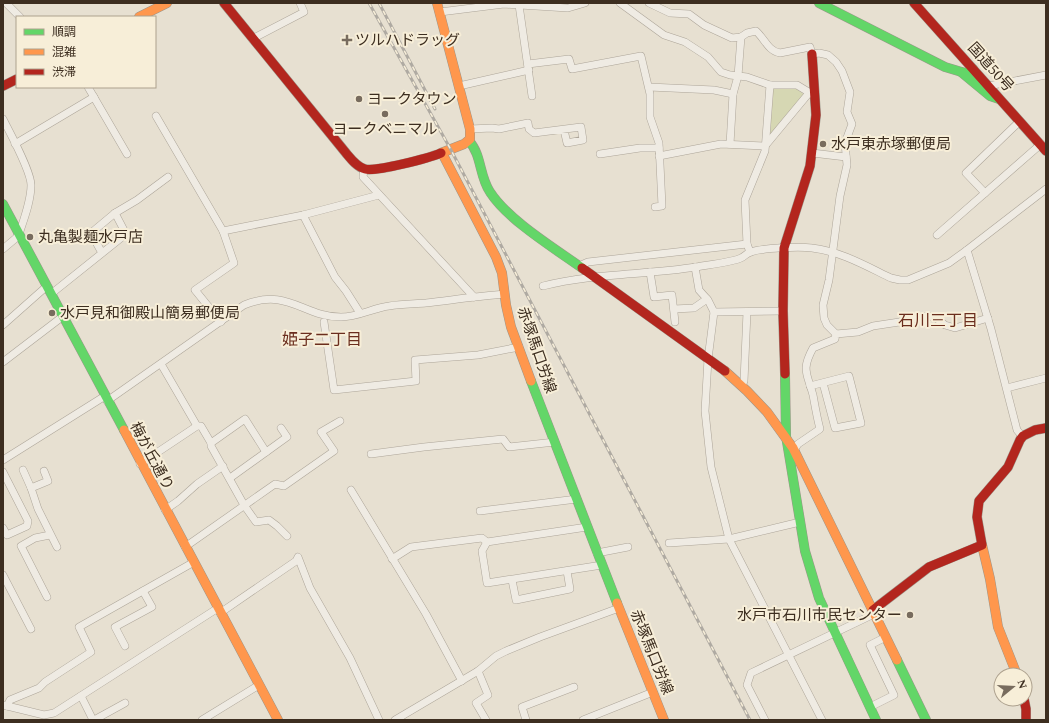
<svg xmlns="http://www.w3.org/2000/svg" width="1049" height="723" font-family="Spectral,'Noto Sans JP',serif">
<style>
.green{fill:#d6d7b3}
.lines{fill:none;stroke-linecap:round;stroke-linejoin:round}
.street-casing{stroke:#ada599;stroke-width:8}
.fast-casing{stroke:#9c958a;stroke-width:10}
.slow-casing{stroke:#9c958a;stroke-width:10}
.jam-casing{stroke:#9c958a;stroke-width:10}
.street{stroke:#efebe3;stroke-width:7}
.fast{stroke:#63d668;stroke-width:9}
.slow{stroke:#ff974d;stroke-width:9}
.jam{stroke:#b3261e;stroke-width:9}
.rail-casing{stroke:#afaaa2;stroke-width:3}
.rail{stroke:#f7eed8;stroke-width:1.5;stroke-dasharray:4.5;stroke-linecap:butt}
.poi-dot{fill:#786c5e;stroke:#f7eed8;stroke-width:1.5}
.labels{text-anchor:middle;stroke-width:4;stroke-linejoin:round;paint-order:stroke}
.poi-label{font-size:15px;fill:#3d2e20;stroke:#f7eed8;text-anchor:start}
.street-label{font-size:15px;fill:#3d2e20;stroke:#f7eed8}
.neighbourhood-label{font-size:16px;fill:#6b2e1e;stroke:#f7eed8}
</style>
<rect width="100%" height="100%" fill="#e7e0d1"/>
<path class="green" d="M773,87h24l7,8 -32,40 -4,-1z"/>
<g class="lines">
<g class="street-casing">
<g id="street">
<path d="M6,3l14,14"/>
<path d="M620,3l44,32 21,7 23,15 13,15 9,3 17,2 23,8h27l18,11"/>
<path d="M649,3l21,10 19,1 15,11 28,13 9,-1 6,-4 9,-2c9,8 12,20 24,22l30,-6 2,7 7,-1 9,2 8,7 6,9 8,21 -3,20 5,12 -7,19 2,22 -7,31 -11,84 -6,25 1,13 3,7 9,9"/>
<path d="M519,5l13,91"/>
<path d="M440,12l64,-8 64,4 17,-5"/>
<path d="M252,39l52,-27 -4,-9"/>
<path d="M528,64l41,-5 3,10 69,-13 9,38v23l9,26 3,63 -7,1"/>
<path d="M459,86l70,-16"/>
<path d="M988,86l58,-11"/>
<path d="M88,87l39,67"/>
<path d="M649,87l65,3 19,4"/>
<path d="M156,116l67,115 11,32 -39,27 26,32"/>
<path d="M3,119c7,14 28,52 28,66 0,16 -7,34 -12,49l-3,4 -13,11"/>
<path d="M470,129l22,-1 7,1 29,-6 1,6 5,4 47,-6 2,13 -16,3 -3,-13"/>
<path d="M15,144l79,-47"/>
<path d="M730,144l3,-50 5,-18 3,-39"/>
<path d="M812,153l34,4"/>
<path d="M600,154l40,-6h19"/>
<path d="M659,156l62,-12 44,2 44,-53"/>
<path d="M364,169l-1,8 111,120"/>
<path d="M985,193l-19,-20 54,-52"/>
<path d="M115,213l22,-13 31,-23"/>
<path d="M303,215l32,62 11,14 14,22"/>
<path d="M223,231l80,-16 76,-20"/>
<path d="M937,235l104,-91"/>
<path d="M967,250l24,79 26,101 5,6"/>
<path d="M750,252l-3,-8 -2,-44 20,-49 5,-66"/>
<path d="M579,266l9,-4 159,-18"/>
<path d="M695,267l4,23 9,10 6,12"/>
<path d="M650,272l4,25 18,-2 3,27"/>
<path d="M543,286c50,-13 103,-11 153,-19 11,-2 37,-5 45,-9 4,-2 6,-5 10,-6 12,-4 48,-6 61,-4 28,3 54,18 79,30l9,2h8l41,-17 18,-13 79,-61"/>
<path d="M51,294l75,-60 -11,-21 -24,20 11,20"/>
<path d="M674,309l20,-1 13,-9"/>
<path d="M783,311l-69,1 -6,47 -3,52 6,56 18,72 93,181"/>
<path d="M324,322l10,68 82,-9 -1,-21 63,-5 41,-8"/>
<path d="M3,325l44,-39"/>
<path d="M3,362l59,-45"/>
<path d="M161,364l36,62h4l10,17"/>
<path d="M742,386l2,-5 3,-69"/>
<path d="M810,386l39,-10 12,47 -26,5 -12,-45"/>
<path d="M1007,388l39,-10"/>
<path d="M107,401l137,-96c44,-18 59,12 97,12 17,0 32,-9 48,-11 12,-2 24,-2 37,-3 26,-3 52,-7 79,-9"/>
<path d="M794,450l4,-6 22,-15c-3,-11 -5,-23 -7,-34 -6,-22 -12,-25 0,-47l22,-9 1,-5 22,-2 15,-6 33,-5 21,-5 9,2 9,7 10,3 33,-10"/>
<path d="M266,452l-21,-33 -34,24v3l33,59 12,17 13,-2 8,6 10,10"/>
<path d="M371,454l53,-7 79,-8 6,8 46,-5"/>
<path d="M3,460l102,-64"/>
<path d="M140,464l57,-38"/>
<path d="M23,470l8,18"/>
<path d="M44,471l4,10 -17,7 7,21 19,38"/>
<path d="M3,472l25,49 -1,5 -20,9 -4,-7"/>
<path d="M230,478l57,-41 -6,-9"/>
<path d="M351,490l75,124 36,67"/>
<path d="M165,510l13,-9 19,-17 26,-18"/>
<path d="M480,511l97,-12"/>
<path d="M587,527l-100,15 -5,9 5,32 115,-18"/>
<path d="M669,543l60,-4 71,-17"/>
<path d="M185,547l90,-63 9,2 50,-35 -13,-19 19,-11"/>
<path d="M597,553l31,-6"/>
<path d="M392,559l19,-12 71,-9 5,4"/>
<path d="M3,575l28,54"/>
<path d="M512,580l4,20 54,-11 -3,-18"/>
<path d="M47,597l-26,-51 14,-8 15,-3"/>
<path d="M220,613l76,-52 2,-4 12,31 40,70 29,62"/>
<path d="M125,646l-10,-19 37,-20 -9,-16"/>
<path d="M478,671l10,24 -12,8 10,17"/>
<path d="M81,696l12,24"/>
<path d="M3,705l41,10 10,-2 164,-105"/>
<path d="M7,706l3,-6 29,-12 6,-6 46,-30 -12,-25 115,-65"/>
<path d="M870,707l24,-12 -24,-50 16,-8"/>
<path d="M94,720l31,-17"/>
<path d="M202,720l57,-35"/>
<path d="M395,720l83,-49 18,-15 10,-5 34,-14 79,-29"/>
<path d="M526,720l-4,-13 52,-20"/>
<path d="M583,720l70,-28"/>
<path d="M765,720l-18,-35 4,-12 123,-59"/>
</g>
</g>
<g class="fast-casing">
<g id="fast">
<path d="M819,3l126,64 20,6 8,-4"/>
<path d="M961,72l29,24 9,3"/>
<path d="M469,141c13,14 10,35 21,51 18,28 64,56 92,76"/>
<path d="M3,204l121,226"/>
<path d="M785,374l1,62 19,115 14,47 57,122"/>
<path d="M531,381l86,222"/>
<path d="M897,660l29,60"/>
</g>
</g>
<g class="slow-casing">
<g id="slow">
<path d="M437,3l33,126v10l-6,5 -23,9"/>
<path d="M139,17l28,-14"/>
<path d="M442,153l54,104 6,16 4,32 5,22 20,54"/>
<path d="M725,371l22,20 20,21 26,36 104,212"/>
<path d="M124,430l154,290"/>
<path d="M982,545l8,34 8,48 19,48"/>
<path d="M617,603l47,117"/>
</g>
</g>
<g class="jam-casing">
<g id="jam">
<path d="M224,3l122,150c5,6 11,14 19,16 11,3 64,-11 76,-16"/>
<path d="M914,3l132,148"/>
<path d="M3,86l14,-7"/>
<path d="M582,268l143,103"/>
<path d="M785,374l-2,-63 1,-63 26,-82 6,-51 -4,-61"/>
<path d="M873,610l56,-43 53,-22 -5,-28 2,-16 29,-34 12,-27 3,-4 12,-6 11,-2"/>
<path d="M1024,699l2,10v11"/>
</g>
</g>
<use href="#street" class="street"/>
<use href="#fast" class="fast"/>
<use href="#slow" class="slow"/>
<use href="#jam" class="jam"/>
<g class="rail-casing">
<g id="rail">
<path d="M369,3l82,147 299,570"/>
<path d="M379,3l56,106"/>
</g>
</g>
<use href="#rail" class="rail"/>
</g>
<g class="poi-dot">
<path d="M345 34h4v4h4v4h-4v4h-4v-4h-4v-4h4z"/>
<circle cx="359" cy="99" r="4"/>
<circle cx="385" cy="114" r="4"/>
<circle cx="823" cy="144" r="4"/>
<circle cx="30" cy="237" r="4"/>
<circle cx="52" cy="313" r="4"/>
<circle cx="910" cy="615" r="4"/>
</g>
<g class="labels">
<g class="poi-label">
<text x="355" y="45">ツルハドラッグ</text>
<text x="367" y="104">ヨークタウン</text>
<text x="385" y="134" text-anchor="middle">ヨークベニマル</text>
<text x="831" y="149">水戸東赤塚郵便局</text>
<text x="38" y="242">丸亀製麺水戸店</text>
<text x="60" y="318">水戸見和御殿山簡易郵便局</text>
<text x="902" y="620" text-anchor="end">水戸市石川市民センター</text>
</g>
<g class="street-label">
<text transform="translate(991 67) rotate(48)" y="5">国道50号</text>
<text transform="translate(537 350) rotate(71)" y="5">赤塚馬口労線</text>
<text transform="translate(152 456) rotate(62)" y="5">梅が丘通り</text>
<text transform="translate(652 652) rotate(68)" y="5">赤塚馬口労線</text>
</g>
<g class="neighbourhood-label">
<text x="938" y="326">石川三丁目</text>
<text x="322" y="345">姫子二丁目</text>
</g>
</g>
<rect width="1049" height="723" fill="none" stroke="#3d2e20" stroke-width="8"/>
<rect x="16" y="16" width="140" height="72" fill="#f7eed8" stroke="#ada18e"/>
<rect x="24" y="29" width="20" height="6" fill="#63d668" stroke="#ada18e"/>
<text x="52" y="36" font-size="12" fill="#3d2e20">順調</text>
<rect x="24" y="49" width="20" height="6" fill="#ff974d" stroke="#ada18e"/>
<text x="52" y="56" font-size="12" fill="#3d2e20">混雑</text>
<rect x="24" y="69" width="20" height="6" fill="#b3261e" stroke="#ada18e"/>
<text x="52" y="76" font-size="12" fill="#3d2e20">渋滞</text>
<g transform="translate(1013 687) rotate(72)"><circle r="19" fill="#f7eed8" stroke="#ada18e"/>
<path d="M0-3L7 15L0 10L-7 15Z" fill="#786c5e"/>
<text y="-6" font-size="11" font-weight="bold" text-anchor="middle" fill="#3d2e20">N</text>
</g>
</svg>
